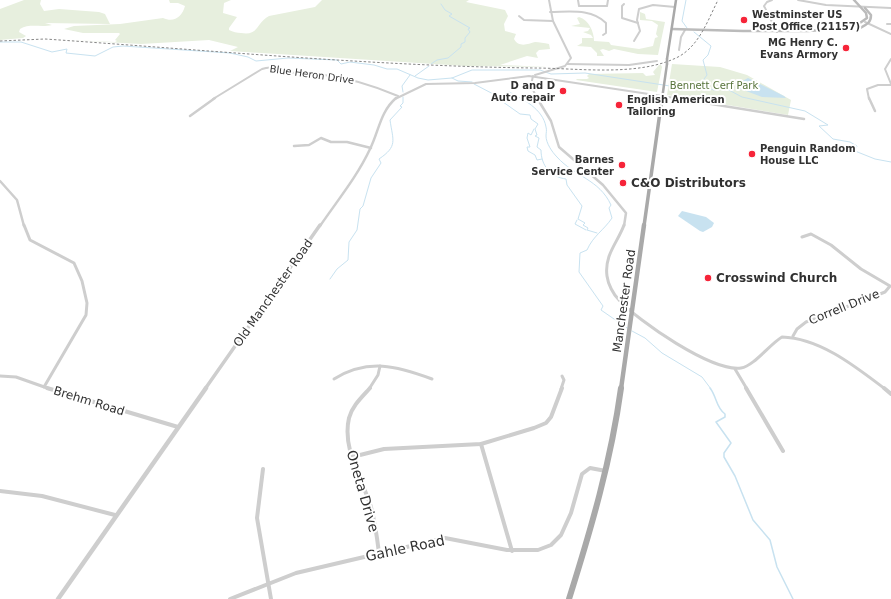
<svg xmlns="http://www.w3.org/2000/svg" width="891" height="599" font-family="'DejaVu Sans',sans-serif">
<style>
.green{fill:#e7efde}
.water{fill:#c8e2f0}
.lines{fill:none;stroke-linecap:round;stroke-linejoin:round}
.stream-far1{stroke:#c8e2f0;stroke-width:1}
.stream{stroke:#c8e2f0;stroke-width:1.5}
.minor-far3{stroke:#cecece;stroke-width:2}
.minor-far2{stroke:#cecece;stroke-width:2.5}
.minor-far1{stroke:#cecece;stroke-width:3}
.minor{stroke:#cecece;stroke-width:4}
.tertiary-far3{stroke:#cecece;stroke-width:2}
.tertiary-far2{stroke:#cecece;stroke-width:2.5}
.tertiary-far1{stroke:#cecece;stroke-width:3.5}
.tertiary{stroke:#cecece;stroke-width:4.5}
.secondary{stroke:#bbb;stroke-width:2.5}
.primary-far3{stroke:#a9a9a9;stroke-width:2.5}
.primary-far2{stroke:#a9a9a9;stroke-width:3.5}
.primary-far1{stroke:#a9a9a9;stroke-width:4.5}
.primary{stroke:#a9a9a9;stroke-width:6}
.rail{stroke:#868686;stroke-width:1;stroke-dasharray:2.5 2;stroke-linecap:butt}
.primary-bridge{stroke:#a9a9a9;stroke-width:2.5}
.poi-dot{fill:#f62439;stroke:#fff;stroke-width:1.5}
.labels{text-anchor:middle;stroke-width:4;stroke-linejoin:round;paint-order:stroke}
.far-poi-label{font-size:10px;font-weight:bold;fill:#313131;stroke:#fff;text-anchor:start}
.far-street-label{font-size:10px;fill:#313131;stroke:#fff}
.far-park-label{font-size:10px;fill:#557239;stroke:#fff}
.poi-label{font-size:12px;font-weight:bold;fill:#313131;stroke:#fff;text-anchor:start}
.street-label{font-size:12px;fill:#313131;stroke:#fff}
.near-street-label{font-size:14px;fill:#313131;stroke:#fff}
</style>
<rect width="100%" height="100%" fill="#fff"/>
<g class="green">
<path d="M24,0h17l-1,4 4,7 15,-2 40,3 6,2 5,10 -65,-1 7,2c-11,3 -22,-2 -32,4l-1,3 7,4 -3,2 -23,2v-31z"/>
<path d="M169,0h62l-7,3 -1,10 14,4 -8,11v2c4,2 8,3 12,3 18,3 15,-10 28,-17l46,-9 7,-7h147l-3,2 39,8 3,6 -4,8 1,7 11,3 -2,5c5,9 14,5 21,3 4,0 9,1 14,2l1,5 -11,1 -3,3 2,5 -11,-2 -27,9 48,2 -83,-1 -235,-15 8,-4 -29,-7 -68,4 -72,-4 46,2 2,-1 -2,-1 5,-6 -1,-1h-36l-19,-4 10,-3 46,-2 43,-6c11,5 19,-1 22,-12l-7,-3h-8z"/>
<path d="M640,12l5,2 1,5 19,3 -7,33 -20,-1 -24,-5 -5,2 -6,-2 -3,1 4,6h-7v-3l-6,-6 -14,-1 5,-3v-5h11l-2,-3 -8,-3 5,-1 2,-3 -19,-2 9,-2 -3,-6 2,-1c10,3 15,15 15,24l15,1 2,3 28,4 14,-3 2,-8 3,-1 -2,-3 2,-9 -6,-4 -12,-1z"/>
<path d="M672,64l48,3 27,8 44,25 -3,15 -121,-20z"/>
<path d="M659,65h2l1,2 -5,25 -81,-12 1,-1h10l2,-1 -2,-2 2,-2 54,-1 3,3 9,-1 -2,-3z"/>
</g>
<g class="water">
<path d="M748,78l36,18 2,2 -24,-1 -24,-9 1,-5z"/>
<path d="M682,211l24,6 8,6 -2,4 -9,5 -3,-1 -22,-15z"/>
</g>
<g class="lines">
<g class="stream-far1">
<path d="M686,0l-4,21 5,7"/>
<path d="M694,32l17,14 -3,9 -5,5 4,15 -8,11"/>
<path d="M0,42h21l31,10 15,-3 -1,4 29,3 18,-9 10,-1 107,7 18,4 8,4 32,-3 49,2 4,4 9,-2 24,3 13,4h10l21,9 10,2 24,-2 20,-8h68l11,4 34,-1 85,13h31l13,4 13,-1 15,8 63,14 23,14 -9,1 14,13 17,3 7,4 -2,5 20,8 16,3"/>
<path d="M431,64l6,-4 11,-2 13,-11v-3l4,-2v-4l5,-6 -2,-3 2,-1 -21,-12 3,-2 -7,-4 -4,-6"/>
<path d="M415,76l14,-10"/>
<path d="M452,78l6,3 14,1"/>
<path d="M474,84l25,13 10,-5c14,7 34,17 37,35 1,3 0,6 0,9 0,7 6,16 11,21 18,20 42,22 54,48l-2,3 3,10c-8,12 -19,18 -25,32l-7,3 -1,19 24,34 -2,4 26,18"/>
<path d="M403,92l-1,-6 8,-11"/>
<path d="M496,97l24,17 10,1 1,4 7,5 -3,5 2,6 -2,1 4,2 -2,9 4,3c0,16 10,27 25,29l1,6 15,21 -4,13 7,4 -2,2 5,3 -1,2 10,3"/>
<path d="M534,129l-3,6 -3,-2 -1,5 3,9h-3l1,4 7,4 2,5 5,-1"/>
<path d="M577,220l-2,4 11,6"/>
<path d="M330,279l7,-10 11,-9 1,-18 8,-12 3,-21 3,-3 8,-28 10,-15 -2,-4c19,-13 14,-18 11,-39l12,-13 -2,-1 3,-3v-6"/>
<path d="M632,331l13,7 17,15 40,24 9,12"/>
</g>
<path class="stream" d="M710,388c7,9 6,20 15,26v3l-9,5 15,21 -7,10v4l11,19 18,44 17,20 7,27 16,32"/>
<g class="minor-far3">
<path d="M578,0l1,6h28l1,-6"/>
<path d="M624,4l-2,2v12l16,5"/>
<path d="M550,12c19,0 41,-4 56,11v10l-3,2"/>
<path d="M519,16l5,4 29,1"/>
<path d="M865,22l26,12"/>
<path d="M887,24h4"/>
<path d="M634,41l6,-10 -3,-11 2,-11 14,-4 22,2"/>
<path d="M679,50l2,-13 4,-7"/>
<path d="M891,59l-6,10 6,15"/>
<path d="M567,64l62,1 28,-4"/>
<path d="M533,76l-2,9 6,14"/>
<path d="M662,96l19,3"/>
<path d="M213,99l49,-30c12,-5 22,3 33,4 7,1 15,0 22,1 28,3 55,11 81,22"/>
<path d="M869,99l-2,-10 11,-4h13"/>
</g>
<g class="minor-far2">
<path d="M537,98l14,23 8,26 44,38 23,28 -2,13"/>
<path d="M674,98l130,21"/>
<path d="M869,98l6,13"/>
<path d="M190,116l25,-18"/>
<path d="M294,146l15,-1 12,-7 10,4h16l24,6"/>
<path d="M0,181l17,19 7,26"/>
</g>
<g class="minor-far1">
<path d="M24,225l6,15 44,23 8,18 5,22 -1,12 -42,72"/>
<path d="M624,225c-6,17 -20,30 -17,51 1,8 6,18 12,24 19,21 93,72 122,68 13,-2 29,-24 41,-31 38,1 74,30 103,52"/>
<path d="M793,336l4,-7 9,-7 69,-26 10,-4 5,-6 -29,-17 -30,-24 -20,-11 -9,3"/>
<path d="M735,369l12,20"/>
<path d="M0,376l16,1 34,12"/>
<path d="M334,379c34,-21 63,-13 98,0"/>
<path d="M369,389l9,-14 2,-9"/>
<path d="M561,389l3,-9 -2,-4"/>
</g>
<g class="minor">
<path d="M47,388l131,39"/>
<path d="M370,388c-8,9 -18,18 -21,30 -7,30 12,59 21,86 5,16 7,33 9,49"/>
<path d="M746,388l37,63"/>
<path d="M884,388l7,6"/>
<path d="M481,444l31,107"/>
<path d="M352,457l32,-8 97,-5 53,-16 12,-5 5,-6 11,-29"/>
<path d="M263,469l-6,49 14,81"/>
<path d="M0,491l42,5 73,19"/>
<path d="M230,599l66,-26 149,-35 62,12h31l13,-5 10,-10 10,-22 11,-39 8,-6 16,3"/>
</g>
<g class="tertiary-far3">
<path d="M772,0l-5,2 -3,4 13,26"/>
<path d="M798,0l28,5 65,3"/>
<path d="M535,75l30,-9 6,-8 -18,-37 -4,-21"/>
<path d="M395,99l31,-15 49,-1 54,-7 133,20"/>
</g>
<path class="tertiary-far2" d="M320,226c17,-25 37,-49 50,-77 9,-18 10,-37 26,-51"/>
<path class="tertiary-far1" d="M205,389l115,-164"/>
<path class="tertiary" d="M58,599l148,-211"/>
<g class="secondary">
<path d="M672,29l71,2h65l28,-2 21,-4 10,-7 -1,-5 -12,-13"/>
<path d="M858,29c7,-4 13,-5 13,-14l-6,-7"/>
</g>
<g class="primary-far3">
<path d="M667,59l9,-59"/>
<path d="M662,99l5,-35"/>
</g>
<path class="primary-far2" d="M644,226l18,-128"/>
<path class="primary-far1" d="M621,389l23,-164"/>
<path class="primary" d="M569,599c22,-70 42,-138 52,-211"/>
<path class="rail" d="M0,41l45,-2c163,11 326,27 489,29 44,0 104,9 144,-11 21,-11 30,-37 40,-57"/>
<path class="primary-bridge" d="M667,59v5"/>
</g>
<g class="poi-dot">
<circle cx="744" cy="20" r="4"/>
<circle cx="846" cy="48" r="4"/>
<circle cx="563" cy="91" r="4"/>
<circle cx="619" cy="105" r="4"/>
<circle cx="752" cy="154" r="4"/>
<circle cx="622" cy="165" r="4"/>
<circle cx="623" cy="183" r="4"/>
<circle cx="708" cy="278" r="4"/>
</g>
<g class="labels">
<g class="far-poi-label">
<text x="752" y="18">Westminster US<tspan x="752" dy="12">Post Office (21157)</tspan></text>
<text x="838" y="46" text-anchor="end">MG Henry C.<tspan x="838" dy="12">Evans Armory</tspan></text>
<text x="555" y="89" text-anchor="end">D and D<tspan x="555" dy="12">Auto repair</tspan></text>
<text x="627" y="103">English American<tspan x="627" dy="12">Tailoring</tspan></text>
<text x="760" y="152">Penguin Random<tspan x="760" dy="12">House LLC</tspan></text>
<text x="614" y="163" text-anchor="end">Barnes<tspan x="614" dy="12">Service Center</tspan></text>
</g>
<g class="far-street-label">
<text transform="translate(312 74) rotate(8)" y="4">Blue Heron Drive</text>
</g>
<g class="far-park-label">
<text x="714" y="89">Bennett Cerf Park</text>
</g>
<g class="poi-label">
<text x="631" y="187">C&amp;O Distributors</text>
<text x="716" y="282">Crosswind Church</text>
</g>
<g class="street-label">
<text transform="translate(273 293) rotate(-55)" y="4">Old Manchester Road</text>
<text transform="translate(624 301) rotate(-82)" y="4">Manchester Road</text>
<text transform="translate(844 307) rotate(-22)" y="4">Correll Drive</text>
<text transform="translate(89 401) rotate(17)" y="4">Brehm Road</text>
</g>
<g class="near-street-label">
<text transform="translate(363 491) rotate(74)" y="5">Oneta Drive</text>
<text transform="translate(405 548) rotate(-12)" y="5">Gahle Road</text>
</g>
</g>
</svg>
